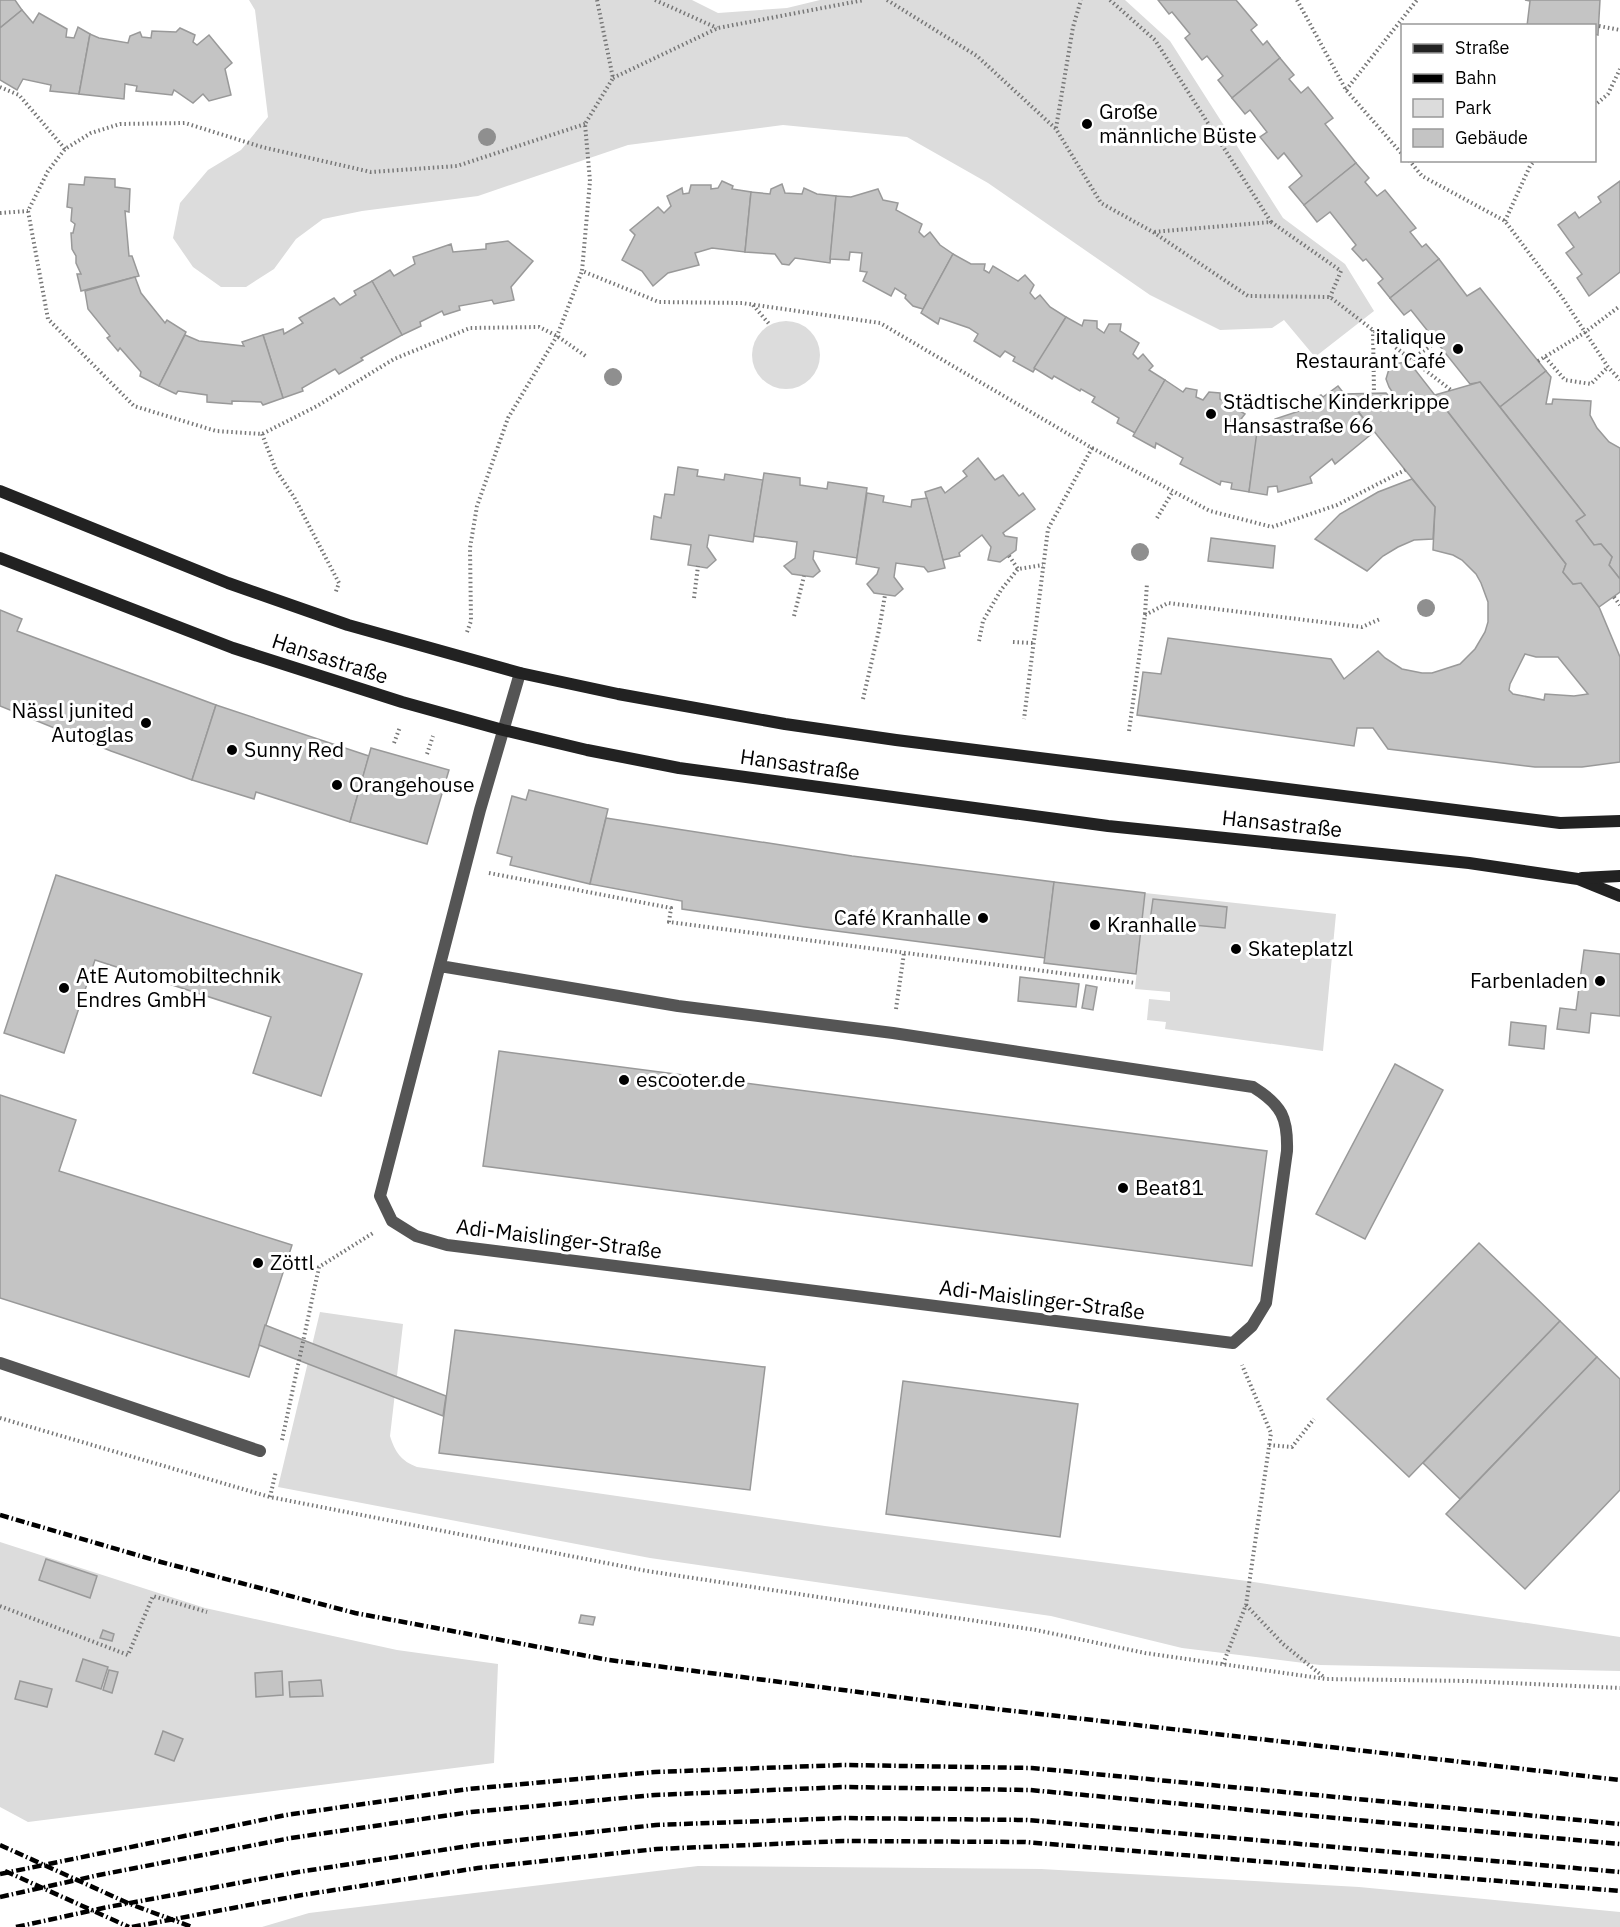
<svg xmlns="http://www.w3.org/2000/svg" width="1620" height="1927" font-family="'IBM Plex Sans',sans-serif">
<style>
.green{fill:#dcdcdc}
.building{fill:#c4c4c4;stroke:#999;stroke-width:1.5;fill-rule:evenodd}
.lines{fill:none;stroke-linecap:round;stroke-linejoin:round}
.path{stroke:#777;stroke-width:4;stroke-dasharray:1.5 3;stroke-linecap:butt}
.lane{stroke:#555;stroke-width:12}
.secondary{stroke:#222;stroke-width:12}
.rail{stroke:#000;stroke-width:4.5;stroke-dasharray:9 3 1.5 3;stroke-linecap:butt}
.tree{fill:#8f8f8f}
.poi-dot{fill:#000;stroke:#fff;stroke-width:2}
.labels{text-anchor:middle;stroke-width:6;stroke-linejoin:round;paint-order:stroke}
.poi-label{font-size:21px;fill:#000;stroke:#fff;text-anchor:start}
.street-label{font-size:21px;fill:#000;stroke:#fff}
</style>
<rect width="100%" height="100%" fill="#fff"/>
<g class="green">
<path d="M249,0h443l26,13 69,-5 33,-8h305l45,41 113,177 62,46 29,47 -59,46 -31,-37 -12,8 -52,2 -70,-35 -162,-112 -81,-46 -124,-12 -155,20 -150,51 -116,15 -39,8 -27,20 -22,30 -28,18h-25l-28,-20 -20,-29 7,-35 28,-33 33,-20 27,-33 -13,-107z"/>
<circle cx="786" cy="355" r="34"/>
<path d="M1145,893l191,21 -13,137 -158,-22 1,-7 -19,-2 2,-21 21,2v-9l-35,-3z"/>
<path d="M320,1312l83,12 -13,112c5,16 11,25 27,31l408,59 422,55 373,56v34l-300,-6 -138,-17 -131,-32 -401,-58 -372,-71z"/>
<path d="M0,1542l205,66 192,42 101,14 -4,99 -466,59 -28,-15z"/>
<path d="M698,1866l343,3 318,18 261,25v15h-1358l47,-14z"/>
</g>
<g class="building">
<path d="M0,0h15l7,10 -22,18z"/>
<path d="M1158,0h78l21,25 -6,5 12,15 4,-4 13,17 -48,40 -14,-18 5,-4 -16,-20 -5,4 -17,-22 5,-4 -18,-22 -3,2z"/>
<path d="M1525,0h75l-2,35 -4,-1v-8h-67l3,-25z"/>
<path d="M22,10l11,13 6,-10 28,16 -1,8 8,1 4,-11 12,7 -11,60 -29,-3 1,-6 -28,-6 -6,11 -17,-10v-52z"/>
<path d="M180,28l15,7 -2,7 4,3 12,-10 23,28 -7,6 6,26 -22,6 -6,-7 -10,9 -19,-13 -2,5 -36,-4 1,-5 -12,-2 -1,15 -45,-5 11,-60 9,4 29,5 2,-7 10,-4 2,5 9,1 1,-7 24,1z"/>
<path d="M1280,58l14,17 -5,4 12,14 7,-6 25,31 -8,6 31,39 -52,42 -15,-18 13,-11 -18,-23 -6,6 -18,-22 7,-5 -17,-22 -5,4 -13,-16z"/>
<path d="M1356,163l13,15 -4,4 12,14 8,-6 31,38 -6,4 12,15 4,-3 13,15 -49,39 -12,-15 5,-4 -17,-20 -3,2 -11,-12 4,-4 -26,-33 -13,10 -13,-17z"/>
<path d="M85,177l30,2v8l15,2 -1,23 -4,-1 4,45h3l7,20 -58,15 -4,-17h4l-5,-11v-7l-4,-7 -1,-16h2l2,-9 -4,-3 1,-13 -5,-1 2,-23 15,1z"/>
<path d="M722,181l11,5 -1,3 19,3 -6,60 -33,-4 -17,5 4,12 -31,8 -15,13 -11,-15 -20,-11 13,-25 -5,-5 28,-23 6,6 7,-7 -4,-10 15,-8 1,6 6,-1 2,-8h20v4l7,-1z"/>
<path d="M1620,181v91l-31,24 -12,-18 5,-4 -16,-21 8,-6 -16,-22 17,-13 4,6 22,-16 -3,-5z"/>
<path d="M782,184l3,9 17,1 2,-6 13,6 19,2 -6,67 -35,-5 -6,7 -7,-1 -7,-10 -30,-2 6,-60 19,2 1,-5z"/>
<path d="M878,189l5,11 15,3 -2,7 26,14 -3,8 5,5 6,-5 10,13 13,9 -30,55 -10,-3 -8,-8 1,-3 -11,-7 -4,8 -28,-15 4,-9 -7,-1 2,-18 -12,-1 -1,8 -19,-1 6,-63 15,1z"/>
<path d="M508,241l25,20 -22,26 3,13 -20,4 -2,-4 -33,6 1,4 -16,5 -2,-4 -22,11 1,4 -19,9 -30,-54 18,-11 4,6 21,-12 -2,-7 38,-13 2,8 33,-3v-5z"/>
<path d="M953,254l18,10h14l-1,6 5,3 4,-7 25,15 7,-6 9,10 -4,8 5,6 5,-4 10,12 16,10 -33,55 -20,-11 2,-4 -10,-6 -5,6 -26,-16 4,-7 -9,-6 -29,-10 -2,6 -17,-11z"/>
<path d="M1439,259l28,37 13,-8 66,83 -46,36 -20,-25 -10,2 -59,-74 -7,5 -14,-17z"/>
<path d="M135,277l6,16 24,30 2,-3 19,12 -27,54 -19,-10 1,-4 -21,-24 -2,3 -11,-13 3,-2 -22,-27 -3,-18z"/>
<path d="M372,281l30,54 -41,23 2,2 -24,14 -4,-5 -33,19 1,3 -20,7 -20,-63 20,-6 1,5 19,-11 -4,-5 35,-20 6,7 16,-10 -2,-4z"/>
<path d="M1066,317l16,9 2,-6 13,1v7l7,5 5,-9h12l-1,7 19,12 -6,11 5,5 5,-5 10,12 -4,4 16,10 -30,53 -18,-10 2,-5 -27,-16 3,-5 -14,-8 -1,2 -26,-15 -2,3 -18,-11z"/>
<path d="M185,335l14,6 45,5 -2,-4 21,-7 20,63 -20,7 -2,-3 -29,-1v3l-25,-2v-7l-29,-4 -2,3 -17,-8z"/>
<path d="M1405,362l8,5 153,197 -3,8 10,12 8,-1 18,24 21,50v105l-38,5h-47l-147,-18 -15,-21h-16l-3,18 -217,-31 6,-43 18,2 7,-36 163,21 13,20 34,-28 7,7 17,11 20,4h10l28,-9 15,-15 10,-17 3,-10v-20l-7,-19 -5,-9 -14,-14 -9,-5 -20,-5 2,-43 -91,-113 42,-1 3,3 4,-3 -4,-6 -3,-8 3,-10 6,-5zM1525,654l11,3h22l30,37 -14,2 -29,-2 -1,6 -31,-6 -4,-4 1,-6z"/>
<path d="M1546,371l5,6 -5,27h6l1,-5 38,2 -1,14 7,13 12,14 11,6v131l-11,-14 3,-8 -11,-13 -7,1 -18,-24 9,-6 -85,-108z"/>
<path d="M1165,380l18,12 3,-4 11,2 -1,7 7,3 6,-8 11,1v6l25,15 -4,5 17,10 -9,63 -18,-3 1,-6 -11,-2 -1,4 -40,-21 3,-6 -27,-15 -1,5 -22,-12z"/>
<path d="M1480,382l105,133 -9,6 18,24 7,-1 11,13 -3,8 11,14v13l-21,15 -18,-24 -8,1 -10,-12 3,-8 -131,-169z"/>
<path d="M1338,386l36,46 -39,32 -3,-5 -22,18 2,6 -34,9 -1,-6 -9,1 -1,8 -18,-3 9,-68h17v-5l30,-10 2,2 5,-6 -2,-5 11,-5 2,2z"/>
<path d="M978,458l17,22 8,-5 16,21 4,-3 12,16 -32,24 2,3 12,2 -1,12 -16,12 -12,-2 3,-13 -9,-12 -23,18 1,3 -17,4 -18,-68 16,-5 4,6 22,-17 -4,-5z"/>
<path d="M678,467l20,3 -1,6 27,4 1,-6 38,6 -10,62 -44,-7 -2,12 9,13 -9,8 -19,-3 3,-20 -40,-6 3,-23 7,2 4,-24 9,1z"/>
<path d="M764,473l36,5v7l27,4 1,-7 39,6 -10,70 -43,-7 -1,8 7,12 -7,6 -21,-3 -8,-8 11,-8 2,-16 -43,-6z"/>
<path d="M1412,479l23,28 -2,32 -19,1 -16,7 -15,9 -16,15 -52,-32 25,-25 38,-22z"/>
<path d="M867,493l17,3 -1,6 28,5 1,-7 15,-2 18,70 -17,4 -4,-5 -28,-4 -2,14 9,12 -8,7 -21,-3 -7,-9 10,-10 2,-6 -23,-4z"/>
<path d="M1211,538l64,8 -2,22 -65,-7z"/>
<path d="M0,610l22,9 -5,12 199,74 -24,75 -81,-29 -111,-45z"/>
<path d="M216,705l153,51 -19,66 -94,-30 -2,7 -62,-19z"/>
<path d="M371,748l78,22 -22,74 -77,-22z"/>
<path d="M529,790l79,19 -18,75 -80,-19 2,-8 -15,-4 15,-57 14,4z"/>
<path d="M606,818l246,38 202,26 -9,76 -240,-31 -123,-18v-8l-92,-17z"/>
<path d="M56,875l306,99 -41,122 -68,-23 18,-56 -176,-57 -31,93 -60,-20z"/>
<path d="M1054,882l91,11 -9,81 -92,-11z"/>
<path d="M1153,899l74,8 -2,21 -75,-7z"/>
<path d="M1584,950l36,4v62l-29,-3 -2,20 -32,-4 3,-21 16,2z"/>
<path d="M1020,977l59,7 -3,23 -58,-6z"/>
<path d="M1086,985l11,2 -4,23 -11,-2z"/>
<path d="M1511,1022l35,4 -2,23 -35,-4z"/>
<path d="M499,1051l768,100 -15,115 -769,-100z"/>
<path d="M1395,1064l48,26 -78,149 -49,-25z"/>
<path d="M0,1095l76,25 -17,51 233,74 -43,132 -249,-79z"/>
<path d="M1479,1243l81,78 -151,156 -82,-78z"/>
<path d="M1560,1321l37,36 -137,142 -37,-36z"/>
<path d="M265,1325l181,71 -3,20 -184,-71z"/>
<path d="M455,1330l310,37 -15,123 -311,-37z"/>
<path d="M1597,1357l23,22v111l-95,99 -79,-75z"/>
<path d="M903,1381l175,23 -18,133 -174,-23z"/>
<path d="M46,1559l51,17 -7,22 -51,-18z"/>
<path d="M581,1615l14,2 -2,8 -14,-2z"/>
<path d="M103,1630l11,4 -2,7 -12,-3z"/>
<path d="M83,1659l25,8 -7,22 -25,-8z"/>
<path d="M109,1670l9,2 -6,21 -9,-3z"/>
<path d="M282,1671l1,24 -27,2 -1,-24z"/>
<path d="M321,1680l2,16 -33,1 -1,-15z"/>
<path d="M20,1681l32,8 -5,18 -32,-8z"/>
<path d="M163,1731l20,8 -9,22 -19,-7z"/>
</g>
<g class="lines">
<g class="path">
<path d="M597,0l16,78 -28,46 5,57 -8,90 77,31 83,1 138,20 212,125 -44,81 -24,190"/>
<path d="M655,0l62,28"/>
<path d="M887,0l90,56 79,73 45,74 52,29 95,64 82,1 121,93"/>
<path d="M1110,0l45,40 116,182 -118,10"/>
<path d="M1297,0l49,90 56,64"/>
<path d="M1599,26l21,4"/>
<path d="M613,78l105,-50 146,-28"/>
<path d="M0,87l19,8 46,54"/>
<path d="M1346,90l71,-90"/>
<path d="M1594,106l14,-12 12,-25"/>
<path d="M585,124l-128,42 -86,6 -109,-25 -77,-24 -65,1 -29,9 -26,16 -17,22 -20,40 20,108 86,87 82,25 46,3 55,-28 77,-47 76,-31 69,-1 18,9 30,21"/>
<path d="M1056,128l17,-101 8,-27"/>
<path d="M1409,160l13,16 83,45 57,76 46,70 12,13"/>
<path d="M0,213l28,-2"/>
<path d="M1505,221l25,-55 5,-6"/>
<path d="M1271,222l70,49 -11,26"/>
<path d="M753,305l17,20"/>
<path d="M1373,330l1,63"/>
<path d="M1545,357l20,23 26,4 17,-17"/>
<path d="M1412,359l24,-17"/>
<path d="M1538,361l46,-28 36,-27"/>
<path d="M262,434l14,36 18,27 45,86 -4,11"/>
<path d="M1092,448l118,63 62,16 65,-22 68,-35"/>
<path d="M1157,518l16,-27"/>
<path d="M1009,556l9,13"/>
<path d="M1614,597l6,8"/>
<path d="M694,598l4,-32"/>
<path d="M1145,614l2,-31"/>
<path d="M794,616l10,-40"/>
<path d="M467,632l4,-11 -1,-73 7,-42 31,-88 49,-82 25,-65"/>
<path d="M979,641l4,-20 18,-31 17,-21 25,-4"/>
<path d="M1013,642l20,1"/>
<path d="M863,699l16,-69 6,-35"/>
<path d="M1129,731l16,-116 23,-12 194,24 18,-8"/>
<path d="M394,743l6,-16"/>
<path d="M427,754l6,-18"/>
<path d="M489,873l182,35 -2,14 467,61"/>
<path d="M896,1009l8,-56"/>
<path d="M0,1418l270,79 377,74 389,59 109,23 181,26 141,2 153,7"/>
<path d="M282,1440l37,-173 54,-34"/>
<path d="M1269,1445l23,2 22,-28"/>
<path d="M270,1497l6,-26"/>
<path d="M1246,1605l37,39 42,34"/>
<path d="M0,1606l128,49 25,-59 54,16"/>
<path d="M1223,1664l23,-59 25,-172 -29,-68"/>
</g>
<g class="lane">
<path d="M440,966l238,40 215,27 360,54c29,18 35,31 34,64l-21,152 -14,23 -19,17 -786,-98 -31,-9 -24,-15 -12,-25 100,-386 40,-137"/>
<path d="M0,1363l260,88"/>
</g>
<g class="secondary">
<path d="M0,491l228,92 120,42 172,48 98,21 167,30 111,16 664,83 60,-2"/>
<path d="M0,558l233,90 169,54 101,28 84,20 92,18 429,58 361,37 109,16 42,17"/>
<path d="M1582,878l38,-2"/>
</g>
<g class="rail">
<path d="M0,1515l161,47 194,51 254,47 343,44 668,76"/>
<path d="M0,1845l130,59 62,23"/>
<path d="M5,1871l124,56"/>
<path d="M0,1874l286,-59 183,-26 186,-17 188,-7 189,3 588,56"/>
<path d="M0,1897l99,-22 192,-37 180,-26 184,-17 188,-8 187,3 590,54"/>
<path d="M16,1927l92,-20 190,-35 177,-27 181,-20 188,-7 183,2 593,52"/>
<path d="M132,1927l170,-32 176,-27 179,-19 187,-8 181,1 595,49"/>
</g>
</g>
<g class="tree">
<circle cx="487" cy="137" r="9"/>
<circle cx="613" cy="377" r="9"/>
<circle cx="1140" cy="552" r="9"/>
<circle cx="1426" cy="608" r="9"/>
</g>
<g class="poi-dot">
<circle cx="1087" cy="124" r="6"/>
<circle cx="1458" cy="349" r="6"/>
<circle cx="1211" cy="414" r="6"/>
<circle cx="146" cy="723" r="6"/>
<circle cx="232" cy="750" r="6"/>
<circle cx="337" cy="785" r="6"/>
<circle cx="983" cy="918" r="6"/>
<circle cx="1095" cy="925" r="6"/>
<circle cx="1236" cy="949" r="6"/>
<circle cx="1600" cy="981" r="6"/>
<circle cx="64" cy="988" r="6"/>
<circle cx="624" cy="1080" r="6"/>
<circle cx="1123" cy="1188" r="6"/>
<circle cx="258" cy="1263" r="6"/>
</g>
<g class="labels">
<g class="poi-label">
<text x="1099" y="119">Große<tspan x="1099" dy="24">männliche Büste</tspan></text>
<text x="1446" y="344" text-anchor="end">italique<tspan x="1446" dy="24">Restaurant Café</tspan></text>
<text x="1223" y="409">Städtische Kinderkrippe<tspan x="1223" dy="24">Hansastraße 66</tspan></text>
<text x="134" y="718" text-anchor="end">Nässl junited<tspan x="134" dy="24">Autoglas</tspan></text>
<text x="244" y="757">Sunny Red</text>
<text x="349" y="792">Orangehouse</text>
<text x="971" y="925" text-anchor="end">Café Kranhalle</text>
<text x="1107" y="932">Kranhalle</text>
<text x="1248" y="956">Skateplatzl</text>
<text x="76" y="983">AtE Automobiltechnik<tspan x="76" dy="24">Endres GmbH</tspan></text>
<text x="1588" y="988" text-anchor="end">Farbenladen</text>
<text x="636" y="1087">escooter.de</text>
<text x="1135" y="1195">Beat81</text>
<text x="270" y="1270">Zöttl</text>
</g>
<g class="street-label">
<text transform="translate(330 659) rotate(18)" y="7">Hansastraße</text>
<text transform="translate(800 765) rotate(8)" y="7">Hansastraße</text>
<text transform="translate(1282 824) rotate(6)" y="7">Hansastraße</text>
<text transform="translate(559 1239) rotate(7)" y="7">Adi-Maislinger-Straße</text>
<text transform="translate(1042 1300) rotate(7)" y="7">Adi-Maislinger-Straße</text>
</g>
</g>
<rect x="1401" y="24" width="195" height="138" fill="#ffffff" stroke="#999999" stroke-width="1.5"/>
<rect x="1413" y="44" width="30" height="9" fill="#222222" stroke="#999999" stroke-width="1.5"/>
<text x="1455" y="54" font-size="18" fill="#000000">Straße</text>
<rect x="1413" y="74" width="30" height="9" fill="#000000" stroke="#999999" stroke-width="1.5"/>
<text x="1455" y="84" font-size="18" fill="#000000">Bahn</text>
<rect x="1413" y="99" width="30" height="18" fill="#dcdcdc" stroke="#999999" stroke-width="1.5"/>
<text x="1455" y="114" font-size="18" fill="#000000">Park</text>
<rect x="1413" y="129" width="30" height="18" fill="#c4c4c4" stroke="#999999" stroke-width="1.5"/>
<text x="1455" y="144" font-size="18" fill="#000000">Gebäude</text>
</svg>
